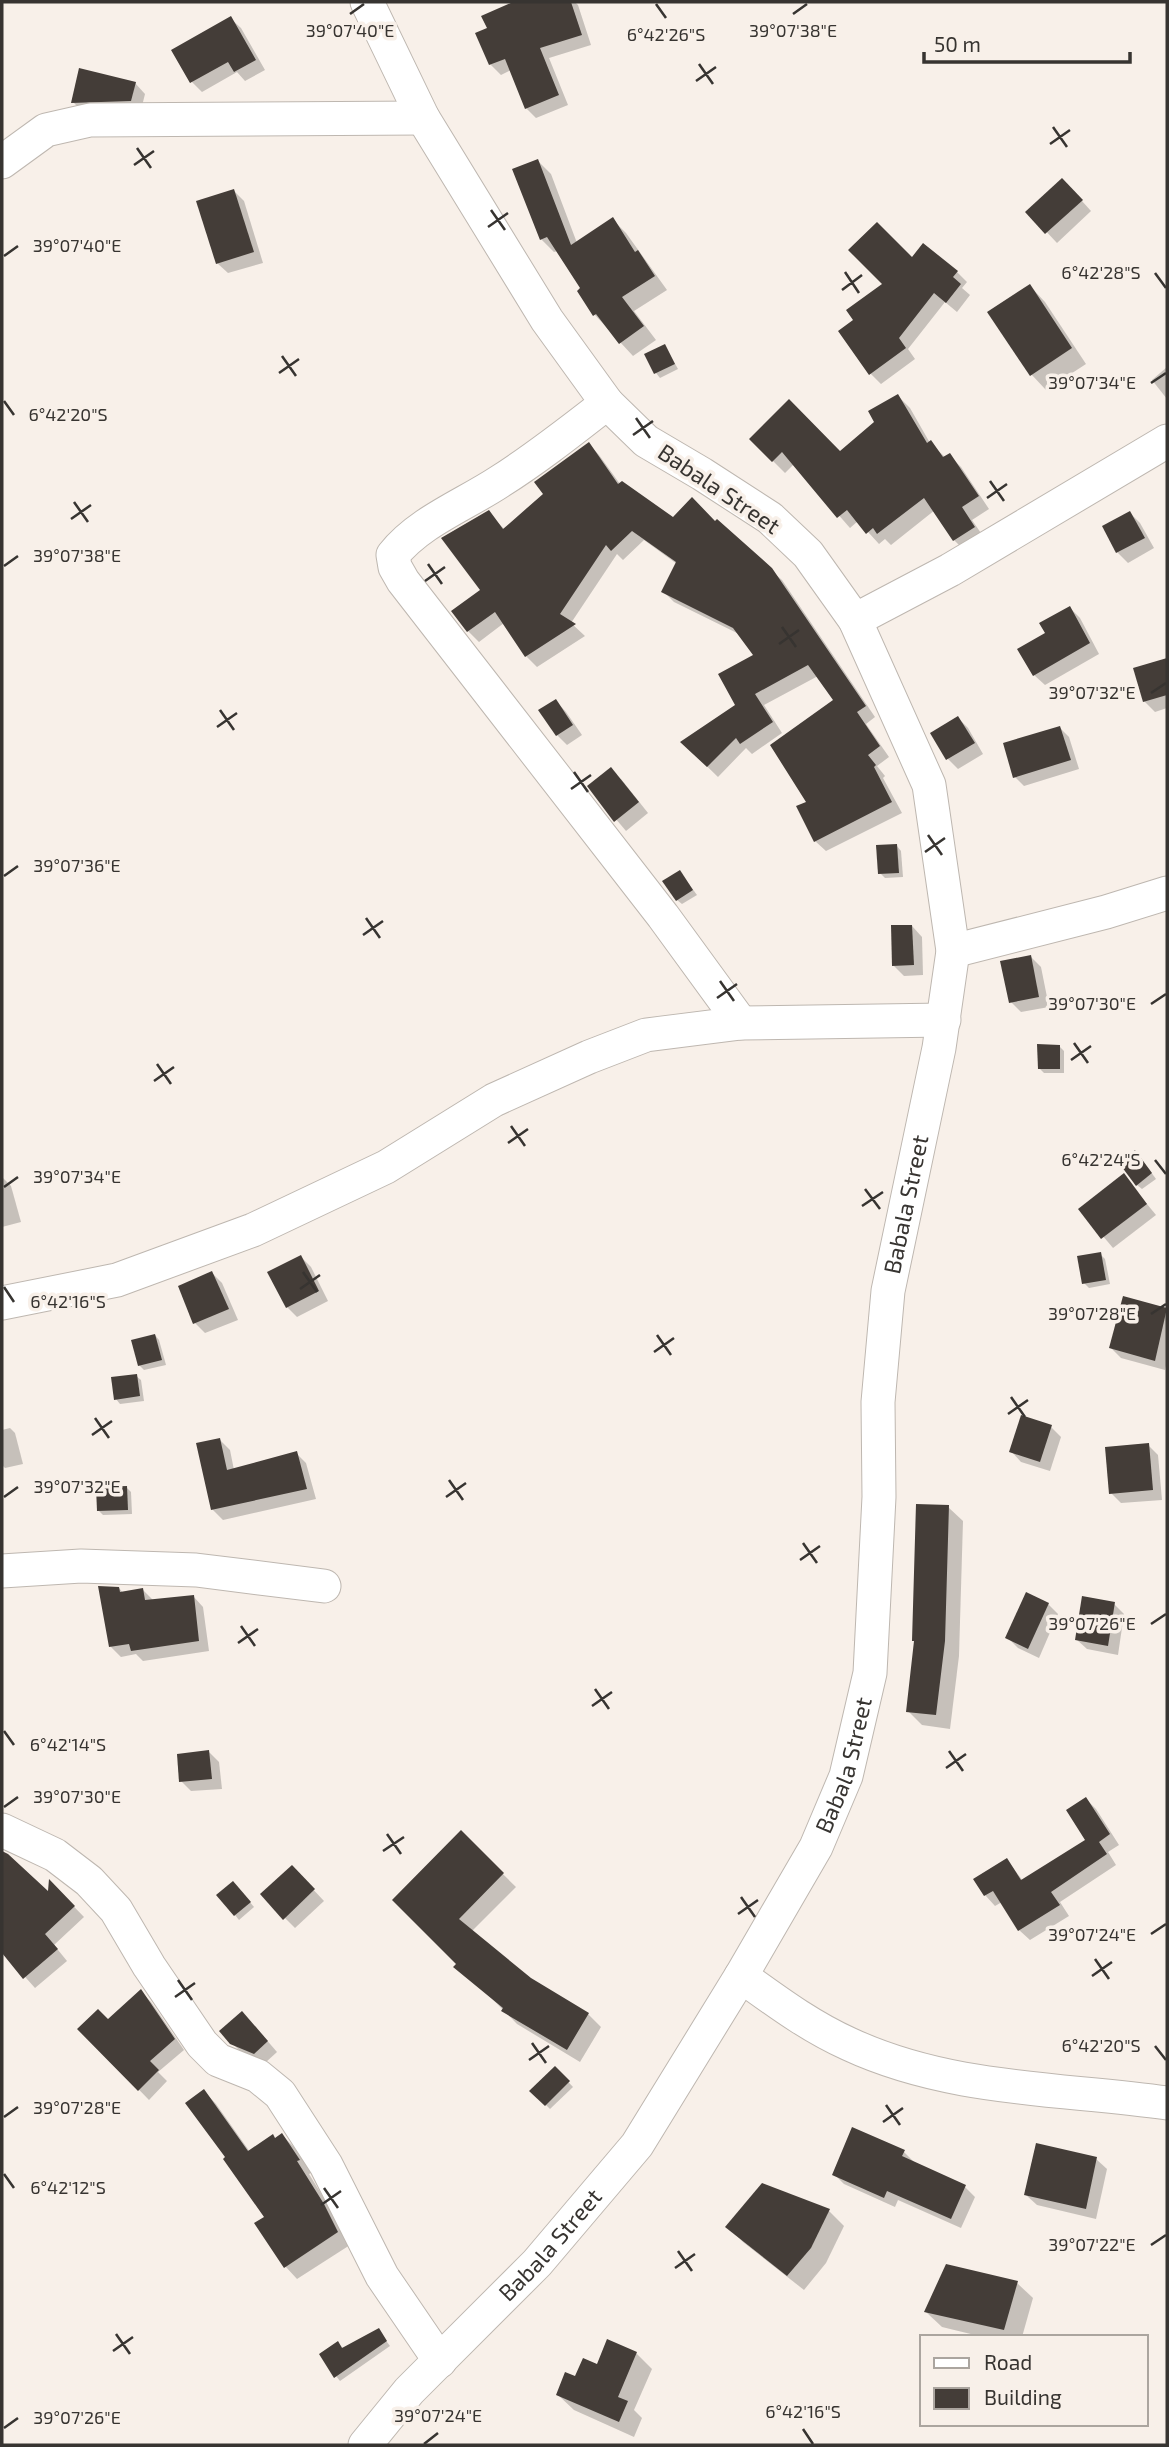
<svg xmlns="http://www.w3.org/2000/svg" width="1169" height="2447" font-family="'Exo 2',sans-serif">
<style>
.shadow{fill:#0003}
.building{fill:#443d38}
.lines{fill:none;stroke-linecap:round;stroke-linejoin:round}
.minor-casing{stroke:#beb7b0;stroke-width:35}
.minor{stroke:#fff;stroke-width:33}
.ticks{fill:none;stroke:#373431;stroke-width:2.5}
.labels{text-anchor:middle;stroke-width:7;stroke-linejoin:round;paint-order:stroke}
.street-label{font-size:23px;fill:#373431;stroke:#f8f0e9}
.ticks-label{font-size:18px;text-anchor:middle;fill:#373431;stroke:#f8f0e9;stroke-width:7;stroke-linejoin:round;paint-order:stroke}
</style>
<rect width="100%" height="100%" fill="#f8f0e9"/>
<g class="shadow">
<path d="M517,2h58l3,3 13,40 -42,13 19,47 -32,13 -10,-10 -15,-38 -10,5 -11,-11 -13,-30 13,-5 -6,-13z"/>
<path d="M230,18l11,10 24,42 -20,11 -8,-9 -35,20 -10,-10z"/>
<path d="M135,83l10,11 -4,16 -58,2 -10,-10z"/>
<path d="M538,161l13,13 26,69 36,-23 13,13 41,57 -33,21 22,29 -23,16 -38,-41 -13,-26 -24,-38 -4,1 -13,-13z"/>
<path d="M1072,190l19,21 -34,32 -29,-31z"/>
<path d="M234,191l10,10 19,62 -35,10 -11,-10z"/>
<path d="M912,260l45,12 10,10 -5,6 8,7 -13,17 -12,-10 -37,47 7,10 -34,25 -11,-11 -15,-52z"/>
<path d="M1030,286l15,16 41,62 -40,26 -15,-16z"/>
<path d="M665,346l13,23 -18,9 -4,-5z"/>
<path d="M1167,367v32l-15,-19z"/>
<path d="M898,396l12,12 20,35 16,15 3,-3 12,12 28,42 -17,11 13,19 -19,13 -12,-12 -19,-30 -44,35 -6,-6 -6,5 -21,-23 -8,7 -56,-64 -9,9 -34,-34 89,14 36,-31z"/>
<path d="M589,444l10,11 21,29 53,36 43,3 66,57 93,137 -9,7 23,33 -12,9 8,10 -2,2 19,35 -76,38 -11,-10 -6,-39 27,-102 -18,-24 -54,29 18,28 -30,21 -6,-6 -28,29 -35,-34 55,-37 18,-50 -15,-21 -67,-33 -11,-11 14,-27 -33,-24 -21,20 -6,-6 -46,69 14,13 -48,31 -11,-11 -22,-33 -25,19 -11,-11 -15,-19 29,-22 7,-77 16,17 41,-36z"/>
<path d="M1130,513l10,10 14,25 -26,15 -11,-11 -13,-25z"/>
<path d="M1070,608l10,10 19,36 -54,31 -11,-10 13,-42z"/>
<path d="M1167,660v48l-12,4 -11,-11z"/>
<path d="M556,701l10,11 16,23 -15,10 -10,-10z"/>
<path d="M958,718l10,10 15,26 -25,15 -10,-10z"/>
<path d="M1060,728l9,9 10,32 -55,17 -9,-9z"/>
<path d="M621,779l27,34 -22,18 -37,-44z"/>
<path d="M897,846l4,5 2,26 -18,1 -5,-5z"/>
<path d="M680,872l17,23 -15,9 -5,-4z"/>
<path d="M912,926l10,11 1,38 -19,1 -10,-10z"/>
<path d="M1031,957l10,10 8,40 -28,5 -10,-10z"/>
<path d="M1059,1046l5,5v22h-20l-5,-5z"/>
<path d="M1140,1157l16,22 -14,10 -5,-4z"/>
<path d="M1124,1176l32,39 -43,33 -32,-38z"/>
<path d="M2,1177l9,9 10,36 -19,5z"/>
<path d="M1100,1254l5,5 5,25 -21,4 -5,-5z"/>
<path d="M301,1257l10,10 17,34 -31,16 -10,-10z"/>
<path d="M212,1273l10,10 16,37 -33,13 -10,-10z"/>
<path d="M1124,1298l43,12v51l-2,9 -44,-12 -10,-10z"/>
<path d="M155,1335l4,5 7,25 -22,5 -5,-5z"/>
<path d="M136,1376l5,4 3,21 -24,3 -4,-5z"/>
<path d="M1051,1427l10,10 -11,34 -29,-9 -10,-11z"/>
<path d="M10,1428l5,5 8,31 -18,4 -3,-3v-35z"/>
<path d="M220,1440l10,10 4,20 62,-17 10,10 10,36 -93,21 -11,-11z"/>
<path d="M1148,1445l10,10 4,45 -41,3 -10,-10z"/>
<path d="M127,1488l4,4 1,22 -29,1 -5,-5z"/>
<path d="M948,1507l15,14 -4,135 -9,73 -28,-4 -14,-14z"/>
<path d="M119,1588l4,5 20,-3 11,11 39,-5 10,11 6,44 -66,10 -7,-7 -15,3 -10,-10z"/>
<path d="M1048,1604l10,10 -19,44 -21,-10 -10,-10z"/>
<path d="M1114,1604l10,10 -6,41 -31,-6 -11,-10z"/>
<path d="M209,1752l10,10 3,27 -31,2 -10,-10z"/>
<path d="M1086,1799l10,10 23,36 -11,7 8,13 -56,37 9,14 -39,24 -11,-10 -17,-28 -7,4 -10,-11 -10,-16 32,-19 16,21 65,-40z"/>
<path d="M461,1833l55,54 -44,44 58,48 58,35 13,13 -21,35 -63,-38 -59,-60z"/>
<path d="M2,1853l48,42 1,-12 33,34 -30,28 13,16 -32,27 -33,-37z"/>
<path d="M292,1867l32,34 -29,27 -10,-10z"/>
<path d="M238,1888l16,19 -15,13 -4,-5z"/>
<path d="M141,1992l10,10 33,48 -26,22 9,9 -18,19 -69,-71 28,-7z"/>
<path d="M252,2023l25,29 -12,11 -22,-9 -11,-11z"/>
<path d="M555,2068l18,19 -23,22 -18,-18z"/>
<path d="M204,2091l12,13 34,48 32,-17 13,13 16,25 -2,1 27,44 14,27 -53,34 -12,-13 -19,-49 -39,-60z"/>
<path d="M904,2152l10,10 51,25 10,10 -14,31 -63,-28 -3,7 -51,-23 -10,-10z"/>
<path d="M1096,2159l11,10 -11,50 -59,-14 -11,-10z"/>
<path d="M829,2211l15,15 -18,37 -22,27 -61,-48 -15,-15z"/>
<path d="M1017,2283l16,15 -11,39h-39l-41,-10 -16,-15z"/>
<path d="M378,2330l12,16 -50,35 -4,-5 2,-33 6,6z"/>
<path d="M608,2341l28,12 16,16 -18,41 8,8 -8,19 -60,-27 -16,-15 18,-16 22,-13z"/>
</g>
<g class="building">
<path d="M513,2h58l11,33 -42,13 19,47 -34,14 -20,-50 -16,6 -14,-32 12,-5 -6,-12z"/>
<path d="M231,16l25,44 -22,12 -6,-10 -38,21 -19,-33z"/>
<path d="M79,68l57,14 -5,19 -60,2z"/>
<path d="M538,159l33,86 42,-28 22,35 3,-2 17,26 -33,21 22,29 -25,18 -23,-30 -3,2 -16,-25 3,-3 -33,-51 -7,3 -28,-71z"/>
<path d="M1062,178l21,22 -38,34 -20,-22z"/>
<path d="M234,189l20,63 -38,12 -20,-63z"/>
<path d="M877,222l35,35 11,-14 35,28 -5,6 8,7 -15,19 -12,-10 -35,45 7,10 -37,27 -31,-44 15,-11 -7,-10 36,-26 -34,-34z"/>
<path d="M1030,284l42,64 -42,28 -43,-64z"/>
<path d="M665,344l10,20 -21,10 -10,-20z"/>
<path d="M898,394l29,49 4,-3 12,17 7,-4 29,43 -17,11 13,20 -22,14 -29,-43 -47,36 -4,-6 -7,6 -19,-24 -10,8 -55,-66 -10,10 -23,-23 40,-40 51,52 34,-29 -6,-11z"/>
<path d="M589,442l29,42 4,-3 51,36 19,-20 23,24 2,-2 55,49 94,138 -9,6 23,34 -12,9 8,10 -2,2 18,35 -78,40 -18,-36 10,-4 -36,-57 63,-45 -25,-35 -53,29 18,28 -33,22 -4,-6 -29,29 -27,-25 55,-37 -17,-31 35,-19 -20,-27 -72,-36 15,-30 -44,-31 -21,20 -5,-6 -46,69 16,10 -51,33 -30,-45 -28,20 -16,-21 29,-21 -39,-52 48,-28 14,19 40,-35 -9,-12z"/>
<path d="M1130,511l15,27 -29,15 -14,-27z"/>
<path d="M1070,606l20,37 -57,33 -16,-27 28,-16 -6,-10z"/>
<path d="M1167,658v37l-24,7 -10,-34z"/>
<path d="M556,699l17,26 -17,11 -18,-26z"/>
<path d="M958,716l17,27 -29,17 -16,-27z"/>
<path d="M1060,726l11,34 -58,18 -10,-35z"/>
<path d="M611,767l28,35 -25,20 -27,-36z"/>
<path d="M897,844l2,29 -21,1 -2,-29z"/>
<path d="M680,870l13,20 -17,11 -14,-20z"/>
<path d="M891,925h21l2,40 -22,1z"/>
<path d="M1031,955l8,42 -30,6 -9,-42z"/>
<path d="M1037,1044l23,1v24h-22z"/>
<path d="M1135,1150l17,23 -16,13 -17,-23z"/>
<path d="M1124,1173l23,31 -46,35 -23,-30z"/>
<path d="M1101,1252l5,28 -24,4 -5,-28z"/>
<path d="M301,1255l18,36 -33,17 -19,-36z"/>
<path d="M212,1271l17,38 -36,15 -15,-38z"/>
<path d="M1123,1296l44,12 -12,53 -46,-13z"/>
<path d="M155,1334l7,26 -24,6 -7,-26z"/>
<path d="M137,1374l3,22 -26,4 -3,-23z"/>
<path d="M1021,1415l31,10 -12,37 -31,-10z"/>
<path d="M220,1438l7,32 70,-19 10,38 -96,21 -15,-67z"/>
<path d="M1149,1443l4,47 -44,4 -4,-47z"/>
<path d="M127,1486l1,24 -31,1 -1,-24z"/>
<path d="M916,1504l33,1 -4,136 -9,74 -30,-3 8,-71h-2z"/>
<path d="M98,1586l21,1 1,5 23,-4 2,12 49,-5 5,46 -68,10 -2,-7 -20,3z"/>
<path d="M1026,1592l23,11 -21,46 -23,-11z"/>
<path d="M1082,1596l33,6 -7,44 -33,-6z"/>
<path d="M209,1750l3,29 -33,3 -2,-28z"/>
<path d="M1086,1797l24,37 -11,8 8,12 -56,38 9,13 -42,26 -25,-40 -9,5 -11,-17 34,-21 14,22 64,-40 -19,-30z"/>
<path d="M461,1830l43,43 -45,46 72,59 58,35 -22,37 -66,-39 2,-3 -50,-41 3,-3 -64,-64z"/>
<path d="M2,1851l6,3 40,37 1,-12 26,27 -30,28 13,15 -35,30 -21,-26z"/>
<path d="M292,1865l23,24 -32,31 -23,-26z"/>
<path d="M233,1881l18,21 -17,14 -18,-21z"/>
<path d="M141,1989l34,50 -25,22 9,9 -21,21 -61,-62 21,-20 10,10z"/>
<path d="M242,2011l26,30 -14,13 -24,-10 -11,-13z"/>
<path d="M555,2066l15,15 -25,25 -16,-15z"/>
<path d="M204,2089l44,62 25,-17 2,4 7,-5 18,27 -3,1 27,43 14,28 -54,36 -30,-45 10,-6 -41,-58 2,-2 -40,-54z"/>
<path d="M852,2127l53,23 -3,6 64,29 -15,34 -64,-28 -3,7 -52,-23z"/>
<path d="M1036,2143l61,14 -11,52 -62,-14z"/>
<path d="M762,2183l68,26 -19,39 -24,28 -62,-49z"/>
<path d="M946,2264l72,17 -14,49 -80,-18z"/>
<path d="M379,2328l8,13 -53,37 -15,-24 19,-13 4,7z"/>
<path d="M607,2339l30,13 -19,45 10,4 -9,21 -63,-27 9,-23 10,4 8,-18 14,6z"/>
</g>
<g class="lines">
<g class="minor-casing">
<g id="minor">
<path d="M2,162l44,-32 44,-10 333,-2"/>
<path d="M607,403c-36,28 -70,55 -108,79 -35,23 -80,40 -106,73l2,12 8,14 260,335 78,107"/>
<path d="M855,620l95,-50 217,-129"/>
<path d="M953,951l153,-39 61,-19"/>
<path d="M2,1303l115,-23 136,-50 133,-63 108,-67 95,-43 57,-22 95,-12 203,-3"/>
<path d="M2,1571l79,-5 115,4 128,16"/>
<path d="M2,1830l53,25 34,26 27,29 33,56 53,78 16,16 40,16 22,18 46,71 56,111 58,85"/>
<path d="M741,1976c35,25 68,50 108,68 101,47 211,44 318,59"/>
<path id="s1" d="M365,2445l44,-54 128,-128 100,-118 104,-169 75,-129 30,-71 24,-103 9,-176 -1,-95 10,-111 51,-243 14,-97 -24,-166 -74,-165 -47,-66 -38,-36 -68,-44 -56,-33 -39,-38 -60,-83 -124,-202 -56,-116"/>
</g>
</g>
<use href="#minor" class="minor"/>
</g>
<path class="ticks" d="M656,4l10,14M350,14l14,-10M793,14l14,-10M699,64l14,20M696,81l20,-14M1053,127l14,20M1050,144l20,-14M137,148l14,20M134,165l20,-14M491,210l14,20M488,227l20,-14M4,256l14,-10M845,272l14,21M1155,273l11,15M842,290l20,-15M282,356l14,20M279,373l20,-14M1151,383l15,-10M4,401l10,14M636,418l14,20M633,435l20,-14M990,481l14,20M987,498l20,-14M74,502l14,20M71,519l20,-14M428,564l14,20M4,566l14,-10M425,581l20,-14M782,627l14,20M779,644l20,-14M1151,693l15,-10M220,710l14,20M217,727l20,-14M574,772l14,20M571,789l20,-14M928,835l14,20M925,852l20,-14M4,876l14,-10M366,918l14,20M363,935l20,-14M720,981l14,20M717,998l20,-14M1151,1004l15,-10M1074,1043l14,20M1071,1060l20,-14M157,1064l14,20M154,1081l20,-14M511,1126l14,20M508,1143l20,-14M1155,1160l11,14M4,1187l14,-10M865,1189l15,20M862,1206l21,-14M303,1272l14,20M4,1287l10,15M300,1289l20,-14M1151,1314l15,-10M657,1335l14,20M654,1352l20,-14M1011,1397l14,20M1008,1414l20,-14M95,1418l14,20M92,1435l20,-14M449,1480l14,20M4,1497l14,-10M446,1497l20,-14M803,1543l14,20M800,1560l20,-14M1151,1624l15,-10M241,1626l14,20M238,1643l20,-14M595,1689l14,20M592,1706l20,-14M4,1731l10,14M949,1751l14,20M946,1768l20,-14M4,1807l14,-10M387,1834l14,20M383,1851l21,-14M741,1897l14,20M738,1914l20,-14M1151,1934l15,-10M1095,1959l14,20M1092,1976l20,-14M178,1980l14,20M175,1997l20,-14M532,2043l14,20M1155,2046l11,14M529,2060l20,-14M886,2105l14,20M4,2117l14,-10M883,2122l20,-14M4,2174l10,14M324,2188l14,20M321,2205l20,-14M1151,2245l15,-10M678,2251l14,20M675,2268l20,-14M116,2334l14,20M113,2351l20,-14M4,2428l14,-10M803,2429l10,15M424,2444l14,-11"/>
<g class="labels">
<g class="street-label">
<text transform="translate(719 489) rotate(34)" y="8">Babala Street</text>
<text dy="8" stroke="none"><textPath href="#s1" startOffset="1407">Babala Street</textPath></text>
<text dy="8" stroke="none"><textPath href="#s1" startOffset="840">Babala Street</textPath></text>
<text dy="8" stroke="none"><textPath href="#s1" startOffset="273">Babala Street</textPath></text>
</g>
</g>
<g class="ticks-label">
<text x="350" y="37">39°07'40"E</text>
<text x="793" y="37">39°07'38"E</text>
<text x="666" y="41">6°42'26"S</text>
<text x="77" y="252">39°07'40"E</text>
<text x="1101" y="279">6°42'28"S</text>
<text x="1092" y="389">39°07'34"E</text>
<text x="68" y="421">6°42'20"S</text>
<text x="77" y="562">39°07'38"E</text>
<text x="1092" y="699">39°07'32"E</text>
<text x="77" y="872">39°07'36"E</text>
<text x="1092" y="1010">39°07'30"E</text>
<text x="1101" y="1166">6°42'24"S</text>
<text x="77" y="1183">39°07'34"E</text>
<text x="68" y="1308">6°42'16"S</text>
<text x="1092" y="1320">39°07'28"E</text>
<text x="77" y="1493">39°07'32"E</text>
<text x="1092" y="1630">39°07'26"E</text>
<text x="68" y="1751">6°42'14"S</text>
<text x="77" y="1803">39°07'30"E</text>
<text x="1092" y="1941">39°07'24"E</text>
<text x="1101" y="2052">6°42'20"S</text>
<text x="77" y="2114">39°07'28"E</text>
<text x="68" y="2194">6°42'12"S</text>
<text x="1092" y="2251">39°07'22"E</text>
<text x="803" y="2418">6°42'16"S</text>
<text x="438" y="2422">39°07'24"E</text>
<text x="77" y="2424">39°07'26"E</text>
</g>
<rect width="1169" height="2447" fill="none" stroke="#373431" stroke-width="7"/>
<rect x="920" y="2335" width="228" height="91" fill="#f8f0e9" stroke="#aba59f" stroke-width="2"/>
<rect x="934" y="2358" width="35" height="10" fill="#ffffff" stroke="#aba59f" stroke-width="2"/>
<text x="984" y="2370" font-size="21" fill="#373431">Road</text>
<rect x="934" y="2388" width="35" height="21" fill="#443d38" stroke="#aba59f" stroke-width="2"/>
<text x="984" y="2405" font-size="21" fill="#373431">Building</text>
<path d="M924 52v10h206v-10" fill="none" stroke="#373431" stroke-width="3.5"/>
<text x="934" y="52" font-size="21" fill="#373431" stroke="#f8f0e9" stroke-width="5" paint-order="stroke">50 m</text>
</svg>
